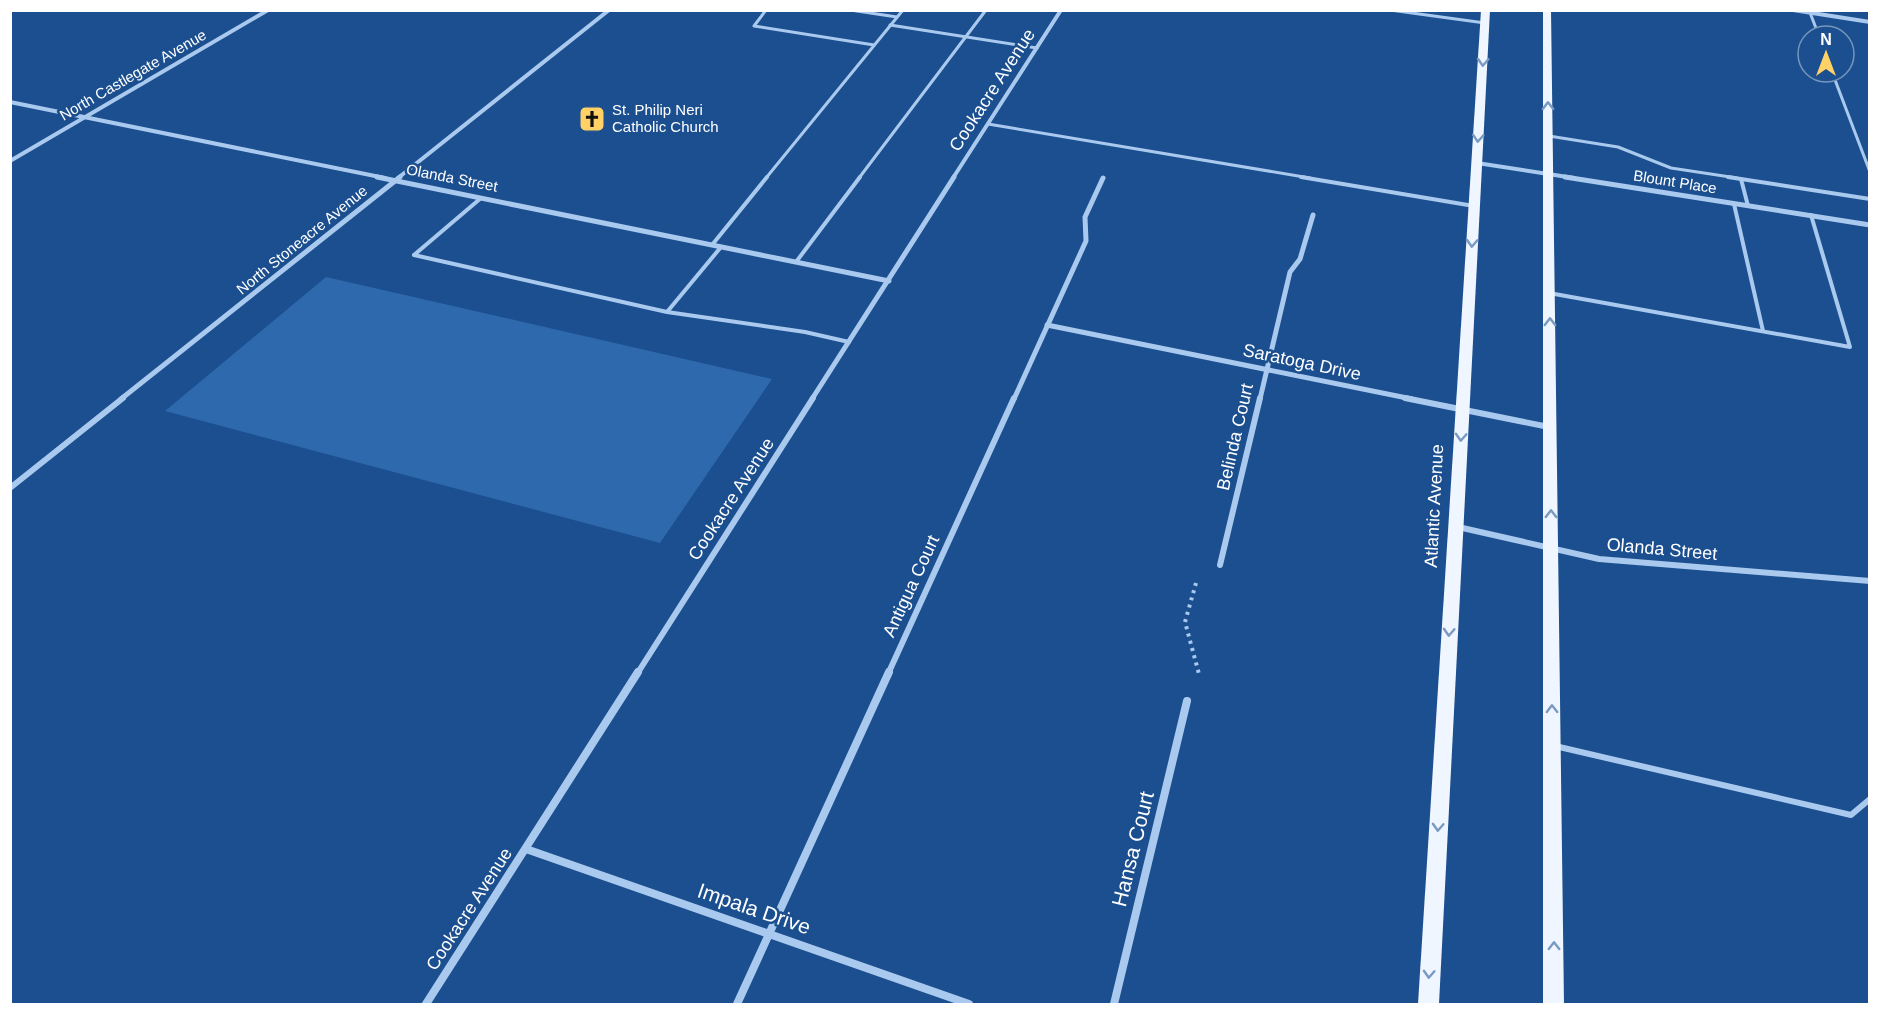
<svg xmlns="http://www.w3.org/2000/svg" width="1880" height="1015" font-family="Arial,sans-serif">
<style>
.green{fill:#2e69ad}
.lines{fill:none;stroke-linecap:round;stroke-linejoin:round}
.path{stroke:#a9c9ee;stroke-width:4;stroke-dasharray:3 4.5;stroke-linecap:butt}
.service-far2{stroke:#a9c9ee;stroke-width:3}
.service-far1{stroke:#a9c9ee;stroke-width:4}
.service{stroke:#a9c9ee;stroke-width:6}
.minor-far3{stroke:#a9c9ee;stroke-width:4}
.minor-far2{stroke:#a9c9ee;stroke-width:5}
.minor-far1{stroke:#a9c9ee;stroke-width:6}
.minor{stroke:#a9c9ee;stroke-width:8}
.primary{fill:#f0f6ff;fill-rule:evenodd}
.oneway{stroke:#7b9ac1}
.labels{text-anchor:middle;stroke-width:5;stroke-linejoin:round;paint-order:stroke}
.far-street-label{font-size:15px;fill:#fff;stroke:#1b4f8f}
.far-poi-label{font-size:15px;fill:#fff;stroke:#1b4f8f;text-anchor:start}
.street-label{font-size:18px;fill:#fff;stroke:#1b4f8f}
.near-street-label{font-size:21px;fill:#fff;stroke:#1b4f8f}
</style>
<rect width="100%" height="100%" fill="#1b4f8f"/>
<path class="green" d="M326,277l446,102 -112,164 -495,-132z"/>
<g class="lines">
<path class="path" d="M1196,583l-11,39 14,52"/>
<g class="service-far2">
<path d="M766,10l-12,16 120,19"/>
<path d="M850,10l47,7"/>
<path d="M1390,10l95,13"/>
<path d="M1809,10l10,26"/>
<path d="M890,25l147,23"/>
<path d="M1832,72l38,100"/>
<path d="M988,124l322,54"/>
<path d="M1549,136l69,11 53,21 66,10"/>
<path d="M766,178l137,-168"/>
<path d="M859,178l127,-168"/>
</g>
<g class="service-far1">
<path d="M1301,177l173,29"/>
<path d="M1728,177l142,22"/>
<path d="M1741,179l7,27"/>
<path d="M1734,204l29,127"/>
<path d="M712,245l55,-68"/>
<path d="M414,255l253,57 138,20 44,10"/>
<path d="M414,255l67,-57"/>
<path d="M796,262l64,-85"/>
<path d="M1549,293l301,54 -39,-132"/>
<path d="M667,312l54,-65"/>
</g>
<path class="service" d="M1555,746l296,69 19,-16"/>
<g class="minor-far3">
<path d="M1793,10l77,12"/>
<path d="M10,102l375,76"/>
<path d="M10,161l258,-151"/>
<path d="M1477,163l97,15"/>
<path d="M398,178l211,-168"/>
<path d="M953,178l108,-168"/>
</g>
<g class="minor-far2">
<path d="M377,177l512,104"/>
<path d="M1565,177l305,48"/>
<path d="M1047,325l365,74"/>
<path d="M121,399l279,-222"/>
<path d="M812,399l142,-222"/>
<path d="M1014,399l72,-158 -1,-24 18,-39"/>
<path d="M1260,399l30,-127 10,-13 13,-44"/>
</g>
<g class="minor-far1">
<path d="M1405,398l144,29"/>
<path d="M10,488l113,-90"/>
<path d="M1458,527l141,32 271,22"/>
<path d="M1220,565l40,-167"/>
<path d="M637,674l176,-276"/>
<path d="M888,674l126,-276"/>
</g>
<g class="minor">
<path d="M526,849l443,155"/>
<path d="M426,1004l212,-332"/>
<path d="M737,1004l152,-332"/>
<path d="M1114,1004l73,-303"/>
</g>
<g class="primary">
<path d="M1481,10h9l-51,994h-21z"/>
<path d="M1543,10h8l13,994h-21z"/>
</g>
</g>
<defs><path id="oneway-chevron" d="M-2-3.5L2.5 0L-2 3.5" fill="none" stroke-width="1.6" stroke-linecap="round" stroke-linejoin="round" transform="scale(1.5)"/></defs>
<g class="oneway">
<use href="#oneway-chevron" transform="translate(1483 62) rotate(93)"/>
<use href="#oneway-chevron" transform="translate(1548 106) rotate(-91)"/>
<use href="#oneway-chevron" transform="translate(1478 138) rotate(94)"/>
<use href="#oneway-chevron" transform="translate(1472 243) rotate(93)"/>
<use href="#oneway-chevron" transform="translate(1550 322) rotate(-90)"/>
<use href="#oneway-chevron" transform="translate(1461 437) rotate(93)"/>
<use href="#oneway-chevron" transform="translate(1551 514) rotate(-90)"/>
<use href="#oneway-chevron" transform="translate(1449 632) rotate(93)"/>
<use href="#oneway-chevron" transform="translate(1552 709) rotate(-91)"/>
<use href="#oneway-chevron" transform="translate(1438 827) rotate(93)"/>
<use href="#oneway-chevron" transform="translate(1554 946) rotate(-90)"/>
<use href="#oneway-chevron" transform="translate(1429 974) rotate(93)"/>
</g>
<defs>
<g id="church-square" transform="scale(1.35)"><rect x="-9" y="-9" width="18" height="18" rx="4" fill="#ffd166" stroke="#1b4f8f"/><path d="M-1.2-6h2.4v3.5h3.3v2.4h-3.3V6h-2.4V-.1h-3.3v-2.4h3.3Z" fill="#111"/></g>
</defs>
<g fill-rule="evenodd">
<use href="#church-square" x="592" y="119"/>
</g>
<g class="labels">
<g class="far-street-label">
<text transform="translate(133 75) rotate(-30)" y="5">North Castlegate Avenue</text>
<text transform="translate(452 178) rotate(11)" y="5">Olanda Street</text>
<text transform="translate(1675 182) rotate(9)" y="5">Blount Place</text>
<text transform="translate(302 240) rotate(-39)" y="5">North Stoneacre Avenue</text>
</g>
<g class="far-poi-label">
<text x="612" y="115">St. Philip Neri<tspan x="612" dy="17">Catholic Church</tspan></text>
</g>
<g class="street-label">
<text transform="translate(992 90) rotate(-57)" y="6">Cookacre Avenue</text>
<text transform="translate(1302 362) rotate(12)" y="6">Saratoga Drive</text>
<text transform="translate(1235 437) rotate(-77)" y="6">Belinda Court</text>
<text transform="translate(731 499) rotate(-57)" y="6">Cookacre Avenue</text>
<text transform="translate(1434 506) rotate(-87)" y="6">Atlantic Avenue</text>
<text transform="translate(1662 549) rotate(5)" y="6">Olanda Street</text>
<text transform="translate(911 586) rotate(-65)" y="6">Antigua Court</text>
<text transform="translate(469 909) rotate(-57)" y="6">Cookacre Avenue</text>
</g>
<g class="near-street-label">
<text transform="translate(1133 849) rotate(-76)" y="7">Hansa Court</text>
<text transform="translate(754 909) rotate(19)" y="7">Impala Drive</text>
</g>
</g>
<rect width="1880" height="1015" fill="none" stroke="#ffffff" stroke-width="24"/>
<g transform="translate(1826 54)"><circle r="28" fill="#1b4f8f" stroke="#7695bc" stroke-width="1.5"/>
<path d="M0-4.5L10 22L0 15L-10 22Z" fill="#ffd166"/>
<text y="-9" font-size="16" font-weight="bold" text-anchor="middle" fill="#ffffff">N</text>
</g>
</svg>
